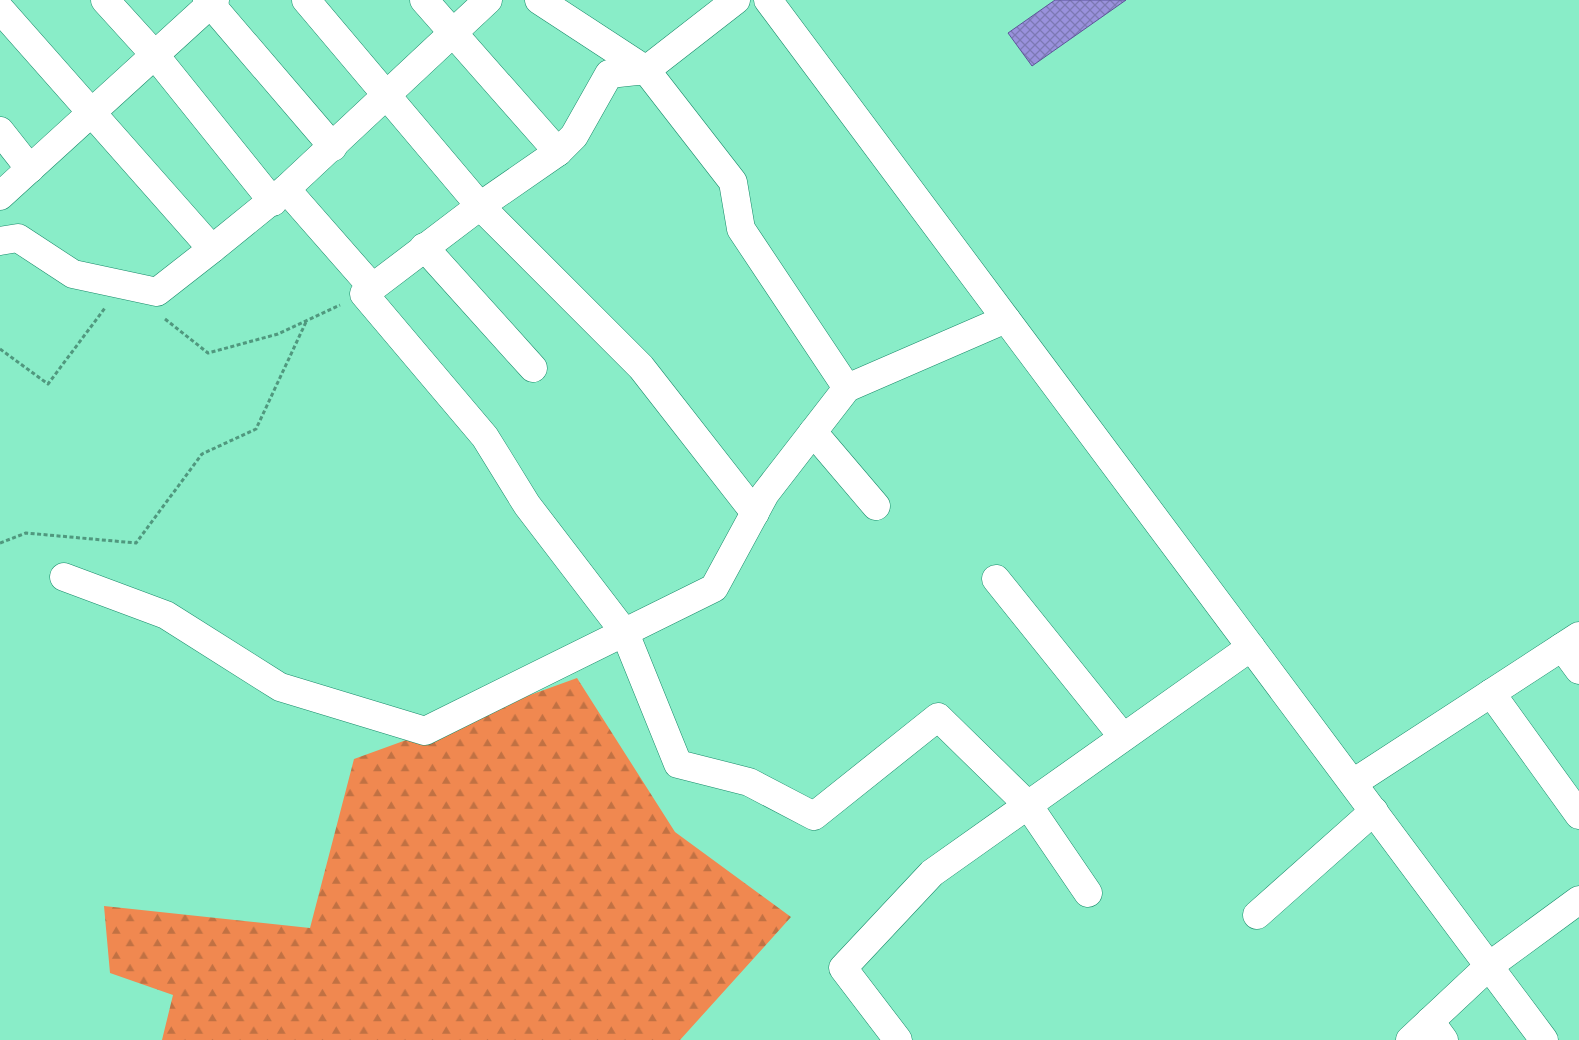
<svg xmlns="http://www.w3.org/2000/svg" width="1579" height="1040" font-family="Quicksand,sans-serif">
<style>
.forest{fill:url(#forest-firs)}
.building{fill:url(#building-cross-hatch);stroke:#5d5499}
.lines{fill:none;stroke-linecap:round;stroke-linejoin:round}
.minor-casing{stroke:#188b6a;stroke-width:29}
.path{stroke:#50987e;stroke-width:3;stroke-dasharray:4 2.5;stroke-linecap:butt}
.minor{stroke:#fff;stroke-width:28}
</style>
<defs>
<pattern id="forest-firs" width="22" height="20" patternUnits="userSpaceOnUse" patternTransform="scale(1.25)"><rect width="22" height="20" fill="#f08850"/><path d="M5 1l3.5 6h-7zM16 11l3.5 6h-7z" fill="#c17143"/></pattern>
<pattern id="building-cross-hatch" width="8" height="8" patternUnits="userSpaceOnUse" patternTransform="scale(1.25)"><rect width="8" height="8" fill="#9991dc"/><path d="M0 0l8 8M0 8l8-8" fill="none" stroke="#7c78b3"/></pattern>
</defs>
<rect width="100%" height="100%" fill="#89edc8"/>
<path class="forest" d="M577,678l98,154 116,85 -111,123h-518l11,-45 -63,-22 -6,-67 206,22 44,-169z"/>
<path class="building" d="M1055,0h71l-94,66 -24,-33z"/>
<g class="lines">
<g class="minor-casing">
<g id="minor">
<path d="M105,0l49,54 119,148"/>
<path d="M207,0l126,147"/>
<path d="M306,0l174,206 161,161 114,146"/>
<path d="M424,0l134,152"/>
<path d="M539,0l107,70 90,-70"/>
<path d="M768,0l776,1040"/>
<path d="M0,9l212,240 -55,43 -84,-18 -55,-36 -18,3"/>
<path d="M0,131l30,38"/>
<path d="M286,189l86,98"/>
<path d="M0,196l215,-196"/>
<path d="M424,247l109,121"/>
<path d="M212,249l74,-60 202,-189"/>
<path d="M847,388l-106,-159 -8,-47 -87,-112 -37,4 -35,62 -16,16 -78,54 -116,88 121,143 42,68 98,128 53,131 71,18 65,34 124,-99 90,88 60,88"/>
<path d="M813,432l63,74"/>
<path d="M64,577l102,38 114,72 145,44 289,-143 51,-94 82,-106 159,-69"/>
<path d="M996,579l127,158"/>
<path d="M1562,647l17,23"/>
<path d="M1491,693l88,122"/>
<path d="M1353,783l226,-147"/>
<path d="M1257,915l117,-104"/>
<path d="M1430,1021l14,19"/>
<path d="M898,1040l-55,-72 89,-95 319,-226"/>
<path d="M1410,1040l79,-74 90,-66"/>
</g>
</g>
<g class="path">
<path d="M165,319l43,34 70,-19 62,-29"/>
<path d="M0,349l48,35 57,-76"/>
<path d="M0,543l26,-10 110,10 66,-89 54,-25 50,-107"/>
</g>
<use href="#minor" class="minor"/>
</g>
</svg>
